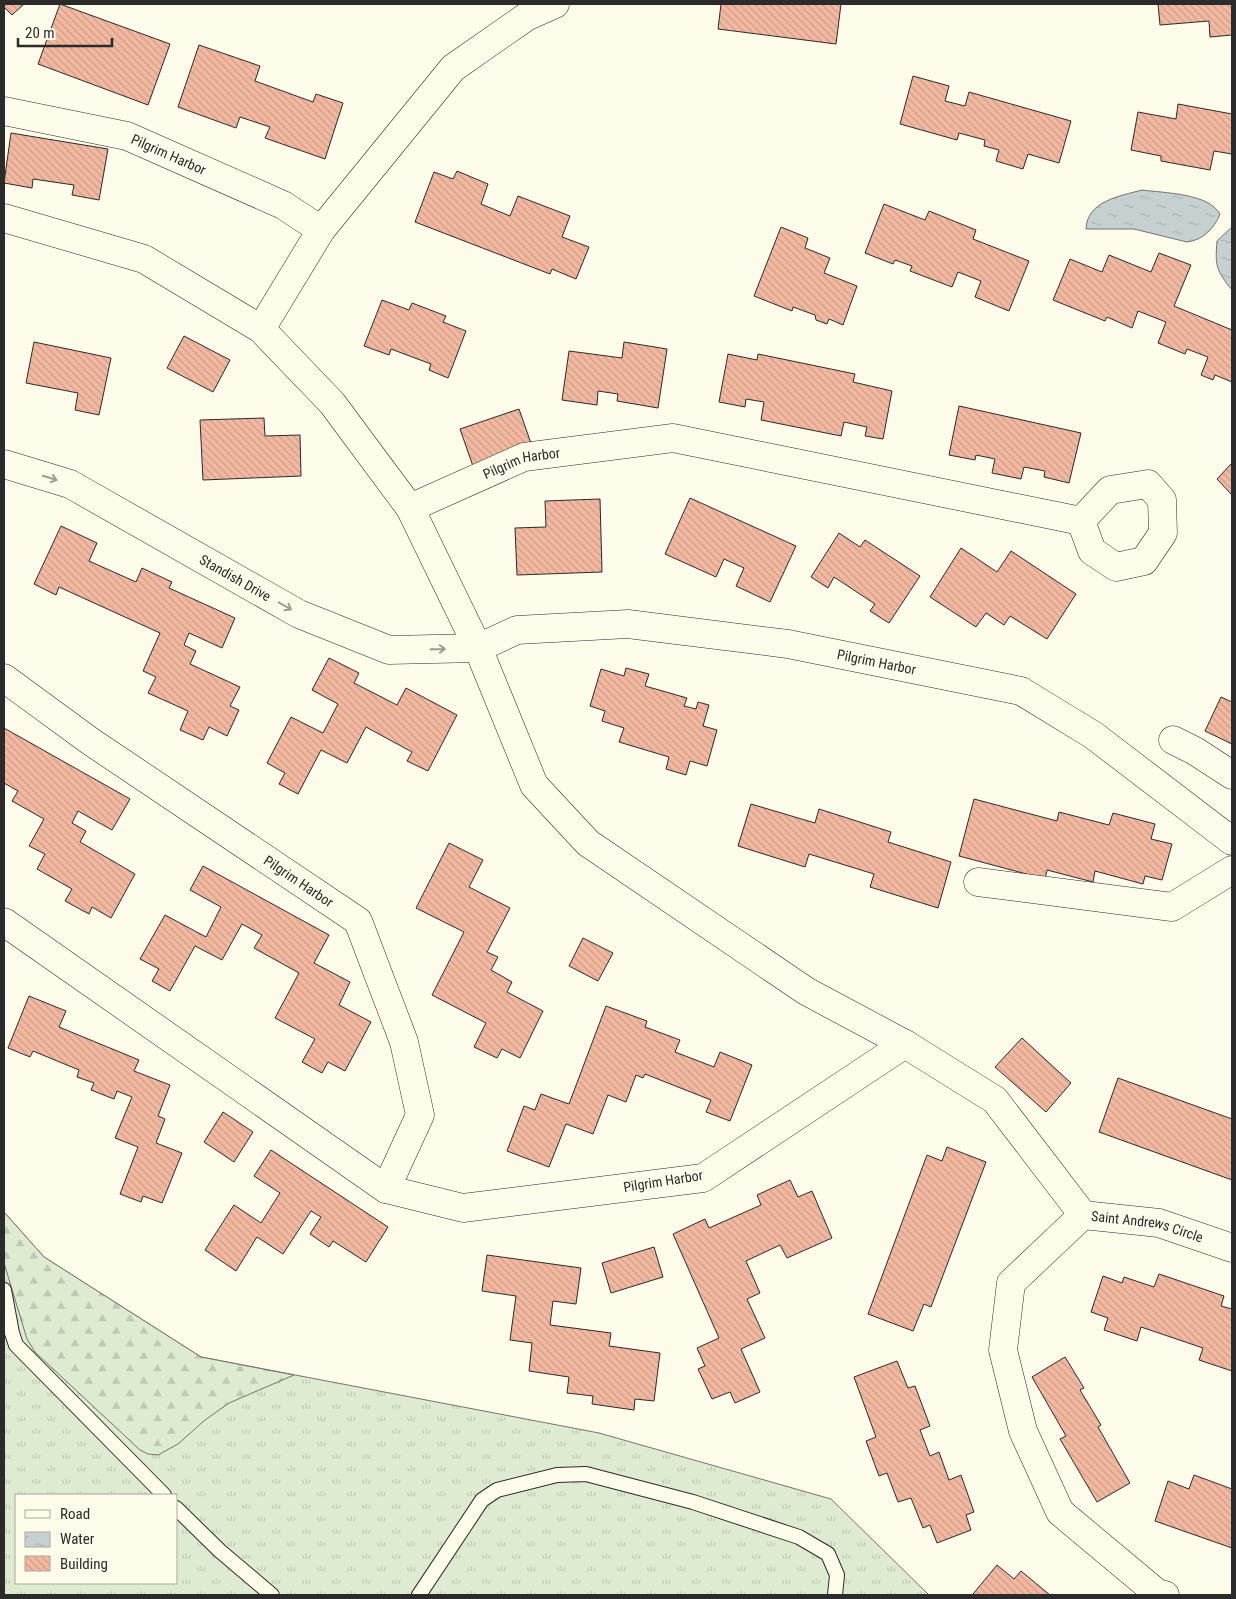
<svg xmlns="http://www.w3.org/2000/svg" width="1236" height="1599" font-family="'Roboto Condensed',sans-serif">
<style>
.grass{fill:url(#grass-tufts);stroke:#74746e;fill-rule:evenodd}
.forest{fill:url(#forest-firs);stroke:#74746e}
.water{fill:url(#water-ripples);stroke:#74746e}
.building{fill:url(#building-back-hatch);stroke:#2b2b2b}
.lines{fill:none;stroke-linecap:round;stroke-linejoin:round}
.service-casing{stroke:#2b2b2b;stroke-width:16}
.minor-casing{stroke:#2b2b2b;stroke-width:29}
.service{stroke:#fdfbea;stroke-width:14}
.minor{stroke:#fdfbea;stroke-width:28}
.oneway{stroke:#9e9d94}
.labels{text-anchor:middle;stroke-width:4;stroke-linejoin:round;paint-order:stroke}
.street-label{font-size:14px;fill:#2b2b2b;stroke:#fdfbea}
</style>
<defs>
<pattern id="grass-tufts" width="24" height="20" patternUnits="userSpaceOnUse" patternTransform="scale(1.25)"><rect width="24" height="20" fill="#deebd1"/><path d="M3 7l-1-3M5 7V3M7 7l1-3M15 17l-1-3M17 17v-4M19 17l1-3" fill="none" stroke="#bfcab4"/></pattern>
<pattern id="forest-firs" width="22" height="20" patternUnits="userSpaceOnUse" patternTransform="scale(1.25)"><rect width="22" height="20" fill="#deebd1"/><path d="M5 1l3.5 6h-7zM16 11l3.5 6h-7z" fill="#bfcab4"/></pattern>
<pattern id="water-ripples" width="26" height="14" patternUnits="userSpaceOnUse" patternTransform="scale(1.25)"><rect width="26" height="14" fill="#c7d0d0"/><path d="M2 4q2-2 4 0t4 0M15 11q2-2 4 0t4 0" fill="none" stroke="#abb3b3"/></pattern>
<pattern id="building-back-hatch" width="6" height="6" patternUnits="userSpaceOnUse" patternTransform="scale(1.25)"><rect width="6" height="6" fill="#f2b8a0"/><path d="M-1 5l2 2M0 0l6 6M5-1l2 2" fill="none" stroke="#d09e8a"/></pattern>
</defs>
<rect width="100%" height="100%" fill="#fdfbea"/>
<path class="grass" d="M4,1212l40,45 157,100 398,76 232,66 98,96h-925zM16,1495h160v88h-160z"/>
<path class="forest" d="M4,1212l40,45 157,100 93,18 -65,28 -24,17 -27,24 -20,11 -10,-1 -8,-4 -105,-98 -8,-13 -23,-76z"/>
<g class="water">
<path d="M1142,190c22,3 66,3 78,24 -6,15 -17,26 -33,28l-53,-13h-48c1,-28 34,-33 56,-39z"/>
<path d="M1232,227v63c-16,-20 -17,-24 -15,-49z"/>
</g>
<g class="building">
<path d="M4,4h20l-12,11 -8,-8z"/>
<path d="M60,4l110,40 -22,61 -110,-41z"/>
<path d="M721,4h120l-5,40 -118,-15z"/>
<path d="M1158,4h74v31l-22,2 -1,-16 -49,4z"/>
<path d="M199,45l61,21 -5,15 58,21 3,-8 27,9 -18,56 -60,-21 5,-11 -30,-10 -4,11 -58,-21z"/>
<path d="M913,76l36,10 -4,15 20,5 4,-14 102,29 -12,42 -31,-9 -5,15 -27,-8 3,-11 -15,-4 1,-6 -26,-7 -2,7 -57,-16z"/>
<path d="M1178,104l54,10v40l-18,-3 -4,19 -49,-9v-5l-30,-6 7,-38 38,7z"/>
<path d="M11,133l97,16 -9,51 -27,-5 2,-10 -41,-6 -1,9 -28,-5z"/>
<path d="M457,171l31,13 -7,20 29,12 8,-20 52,20 -8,21 27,10 -13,32 -24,-10 -2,5 -135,-52 19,-50 19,7z"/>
<path d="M884,204l41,16 4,-9 47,19 -3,9 56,22 -20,50 -34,-14 6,-16 -23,-9 -6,15 -42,-16 2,-5 -17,-6 -2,4 -28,-11z"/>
<path d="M781,227l27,11 -3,10 25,10 -6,15 33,13 -14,39 -14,-6 -2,5 -11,-4 -1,-5 -22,-8 -1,4 -38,-15z"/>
<path d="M1159,253l32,12 -17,41 58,24v52l-17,-7 -2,5 -12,-5 7,-18 -21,-8 -2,5 -27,-11 8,-21 -28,-11 -6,17 -25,-11 -2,4 -52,-21 17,-41 32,13 7,-17 42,17z"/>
<path d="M382,300l27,10 3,-7 34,13 -3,6 23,9 -18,47 -19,-8 2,-6 -40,-15 -2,6 -25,-9z"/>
<path d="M184,336l46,24 -17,32 -46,-24z"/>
<path d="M34,342l77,16 -12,57 -24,-5 3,-17 -52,-10z"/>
<path d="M624,342l43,7 -9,59 -41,-7 1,-7 -20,-3 -1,14 -35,-5 7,-49 53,7z"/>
<path d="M728,354l29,6 1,-6 97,20 -2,8 39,9 -9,48 -18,-3 2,-9 -23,-5 -3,14 -80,-16 3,-18 -18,-3 -1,8 -26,-5z"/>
<path d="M959,406l122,27 -12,50 -25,-6 1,-6 -21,-4 -3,12 -29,-6 3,-14 -19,-4 -1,5 -26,-5z"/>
<path d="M519,409l14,40 -59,20 -14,-40z"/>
<path d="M264,418l1,18 35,-1 1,41 -98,4 -3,-60z"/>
<path d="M1232,463v32l-15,-16z"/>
<path d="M690,498l106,48 -26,56 -34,-16 8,-18 -20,-9 -8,18 -51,-23z"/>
<path d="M600,499l2,73 -85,3 -2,-47 31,-1 -1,-26z"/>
<path d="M61,526l36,17 -8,18 47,21 6,-14 30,14 -3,6 66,30 -13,30 -33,-15 -5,12 12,6 -6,13 50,23 -10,19 9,4 -12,26 -18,-9 -6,13 -23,-10 8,-19 -40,-18 8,-16 -13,-6 17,-38 -101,-46 -3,8 -22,-11z"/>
<path d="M839,533l21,14 5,-7 55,36 -31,47 -19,-12 5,-7 -41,-27 -6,11 -17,-11z"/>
<path d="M961,548l36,24 14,-21 65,43 -29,45 -37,-23 -6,9 -18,-12 -10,14 -46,-30z"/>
<path d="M329,658l30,15 -5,10 43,22 9,-17 51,27 -29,56 -21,-10 5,-9 -46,-25 -19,36 -26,-13 -23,44 -19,-10 6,-11 -18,-10 24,-46 32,16 15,-29 -26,-14z"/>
<path d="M626,668l23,6 -4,12 42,12 -3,8 12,3 2,-7 11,3 -6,21 14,4 -10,36 -17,-5 -4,14 -20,-6 3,-12 -50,-15 5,-14 -22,-7 3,-10 -15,-5 11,-37 23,7z"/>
<path d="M1221,697l11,5v42l-27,-13z"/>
<path d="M4,728l126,71 -18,31 -34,-19 -6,12 14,8 -6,11 55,32 -24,44 -19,-11 -3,7 -24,-13 7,-12 -35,-20 8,-15 -16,-8 15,-27 -32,-18 6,-10 -14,-8z"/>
<path d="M974,799l83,22 2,-9 50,13 4,-12 42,11 -4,15 21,5 -10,36 -17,-4 -2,8 -48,-13 -2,11 -46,-12 -2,9 -86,-23z"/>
<path d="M751,804l64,19 4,-14 72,23 -3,10 63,20 -13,46 -68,-21 4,-13 -65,-20 -4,13 -67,-21z"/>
<path d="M449,843l34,17 -14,27 41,21 -23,44 11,5 -7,13 21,12 -5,10 36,19 -23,47 -18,-9 -5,9 -23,-11 12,-24 -54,-28 32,-63 -48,-24z"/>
<path d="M203,866l126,69 -15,28 36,19 -11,23 32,17 -26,49 -17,-9 -6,11 -20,-11 13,-23 -40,-21 24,-45 -45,-25 8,-13 -20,-11 -20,36 -27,-14 -25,45 -18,-10 7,-12 -19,-10 25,-44 41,22 15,-30 -31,-17z"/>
<path d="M583,938l30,15 -15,28 -29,-15z"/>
<path d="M29,996l37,15 -7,16 80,33 -5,11 36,14 -12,31 7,3 -9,24 26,10 -20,50 -19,-7 -2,6 -21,-8 18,-47 -23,-9 17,-41 -15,-6 -3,8 -23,-9 3,-7 -17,-6 2,-7 -46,-19 -3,6 -22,-9z"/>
<path d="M606,1006l41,15 -2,6 35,13 -5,12 39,15 6,-15 32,13 -22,56 -24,-9 5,-12 -66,-26 -2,4 -7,-3 -10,27 -18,-7 -15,39 -27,-10 -17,43 -42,-16 17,-45 11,4 6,-16 28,10z"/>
<path d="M1022,1038l49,45 -25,29 -51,-45z"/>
<path d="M1118,1078l114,41v61l-133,-48z"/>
<path d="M223,1112l30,20 -19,30 -30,-20z"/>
<path d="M947,1147l39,15 -55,145 -7,-3 -11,27 -45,-17 59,-159 15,6z"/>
<path d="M271,1150l117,77 -22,35 -33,-21 -4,6 -19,-13 11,-17 -10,-6 -28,43 -26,-17 -21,34 -31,-21 29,-45 27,18 19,-30 -26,-17z"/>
<path d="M790,1180l8,17 14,-6 20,47 -45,20 -7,-13 -34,16 14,32 -13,6 18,39 -24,11 19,43 -25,11 -5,-11 -18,7 -14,-30 7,-3 -8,-18 22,-10 -46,-104 32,-15 4,9 52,-23 -4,-10z"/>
<path d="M654,1247l9,30 -52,16 -9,-30z"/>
<path d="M487,1255l94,13 -5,36 -23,-3 -3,24 61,8 -2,13 51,7 -6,48 -19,-2 -1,11 -42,-6 1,-8 -26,-3 2,-16 -40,-6 3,-28 -22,-3 6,-44 -34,-5z"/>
<path d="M1159,1274l65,22 -3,10 11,3v62l-33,-11 4,-12 -62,-21 -4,14 -33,-11 4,-12 -17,-6 12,-36 19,7 2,-6 30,10z"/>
<path d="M1065,1357l19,31 -4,2 21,35 -3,2 32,56 -33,19 -37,-63 6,-3 -34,-59z"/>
<path d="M897,1361l11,27 7,-2 15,40 -10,4 10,26 9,-4 10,28 12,-5 13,37 -8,3 5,15 -34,13 -7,-18 -7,3 -12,-30 -13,4 -11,-29 -8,3 -13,-35 10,-4 -22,-60z"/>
<path d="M1194,1475l38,14v59l-77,-27 13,-40 21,8z"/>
<path d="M997,1565l17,14 7,-8 29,24h-76l-1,-1z"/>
</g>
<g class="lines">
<g class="service-casing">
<g id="service">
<path d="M4,1290l8,43 4,12 148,150"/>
<path d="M176,1508l44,43 52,44"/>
<path d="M419,1595l63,-95 15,-10 60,-15 29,-1 107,28 106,35 29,17 9,21 -2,20"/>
</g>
</g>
<g class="minor-casing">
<g id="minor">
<path id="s1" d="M4,111l123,25 156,69 38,25"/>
<path d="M4,218l140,41 117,70 71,74 78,105 68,140 56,137 54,58 218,148 99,53"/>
<path d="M261,329l60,-99 132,-162 73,-51 29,-13"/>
<path id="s2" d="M4,464l66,20 229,130 90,36 89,-2 39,-18 111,-6 160,20 233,47 72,44 139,106"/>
<path id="s3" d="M410,508l114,-51 149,-19 408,83 29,-31 38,-6 14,16 1,33 -19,28 -28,6 -24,-16 -11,-30"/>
<path id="s4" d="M4,678l86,63 268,180 46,121 16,73 -34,74"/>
<path d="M1173,740l22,11 37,24"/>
<path d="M978,882l194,25 60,-37"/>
<path d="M4,922l382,267 77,19 240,-30 202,-134 90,56 88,115"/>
<path id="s5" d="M1165,1595l-8,-2 -97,-81 -37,-81 -20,-81 8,-67 72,-68 76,8 73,25"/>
</g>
</g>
<use href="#service" class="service"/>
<use href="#minor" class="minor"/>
</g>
<defs><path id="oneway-shaft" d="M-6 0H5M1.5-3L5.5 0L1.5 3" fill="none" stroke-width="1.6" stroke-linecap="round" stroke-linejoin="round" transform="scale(1.25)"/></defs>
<g class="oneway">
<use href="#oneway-shaft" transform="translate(50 478) rotate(17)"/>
<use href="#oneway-shaft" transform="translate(285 606) rotate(30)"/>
<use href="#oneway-shaft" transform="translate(438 649) rotate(-1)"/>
</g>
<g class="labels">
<g class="street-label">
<text dy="5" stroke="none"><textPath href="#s1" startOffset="171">Pilgrim Harbor</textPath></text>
<text dy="5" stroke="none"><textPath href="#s3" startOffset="121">Pilgrim Harbor</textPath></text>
<text dy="5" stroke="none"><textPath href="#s2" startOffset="259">Standish Drive</textPath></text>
<text dy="5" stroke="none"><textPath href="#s2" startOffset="924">Pilgrim Harbor</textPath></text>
<text dy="5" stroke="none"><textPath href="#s4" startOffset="358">Pilgrim Harbor</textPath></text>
<text transform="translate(663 1181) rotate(-9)" y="5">Pilgrim Harbor</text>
<text dy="5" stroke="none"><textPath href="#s5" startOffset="539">Saint Andrews Circle</textPath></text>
</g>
</g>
<rect width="1236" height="1599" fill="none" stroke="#2b2b2b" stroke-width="10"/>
<rect x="15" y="1494" width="162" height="90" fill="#fdfbea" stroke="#a9a89e"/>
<rect x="25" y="1510" width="25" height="8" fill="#fdfbea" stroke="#a9a89e"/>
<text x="60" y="1519" font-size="15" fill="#2b2b2b">Road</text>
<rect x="25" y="1532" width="25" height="15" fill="url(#water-ripples)" stroke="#a9a89e"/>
<text x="60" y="1544" font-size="15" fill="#2b2b2b">Water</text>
<rect x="25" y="1556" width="25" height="15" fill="url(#building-back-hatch)" stroke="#a9a89e"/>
<text x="60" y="1569" font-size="15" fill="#2b2b2b">Building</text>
<path d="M18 38v8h94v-8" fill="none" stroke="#2b2b2b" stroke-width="2.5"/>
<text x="25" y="38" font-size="15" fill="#2b2b2b" stroke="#fdfbea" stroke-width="4" paint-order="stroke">20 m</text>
</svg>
